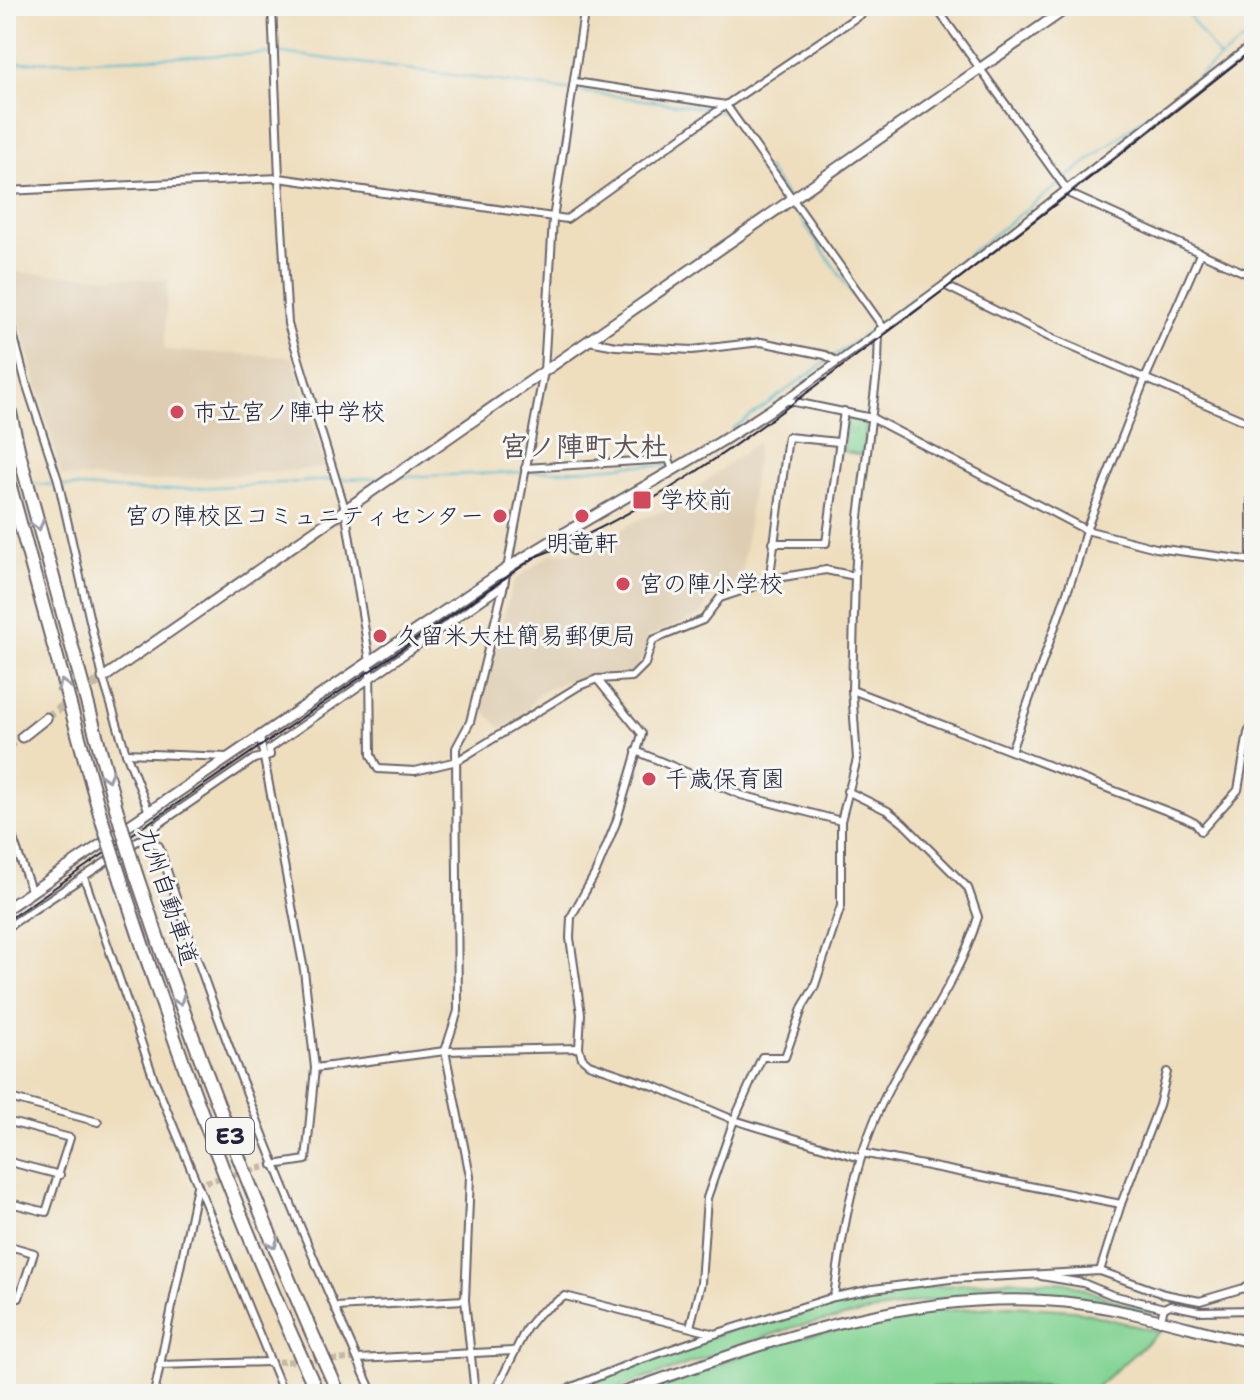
<svg xmlns="http://www.w3.org/2000/svg" width="1260" height="1400" font-family="'Shantell Sans','Klee One',sans-serif">
<style>
.built{fill:#decdb2}
.grass{fill:#84d494;stroke:#537b68;stroke-width:2}
.forest{fill:url(#forest-firs);stroke:#466c5c;stroke-width:2}
.park{fill:url(#park-tufts);stroke:#537b68;stroke-width:2}
.lines{fill:none;stroke-linecap:round;stroke-linejoin:round}
.stream{stroke:#4db5cb;stroke-width:2}
.street-tunnel{stroke:#c5b8a4;stroke-width:6;stroke-dasharray:6 3;stroke-linecap:butt}
.secondary-tunnel{stroke:#c5b8a4;stroke-width:9;stroke-dasharray:9 4.5;stroke-linecap:butt}
.street-casing{stroke:#696469;stroke-width:10}
.secondary-casing{stroke:#696469;stroke-width:13}
.highway-casing{stroke:#696469;stroke-width:16}
.street{stroke:#fff;stroke-width:6}
.secondary{stroke:#fff;stroke-width:9}
.highway{stroke:#fff;stroke-width:12}
.rail{stroke:#22223b;stroke-width:2}
.highway-bridge-casing{stroke:#696469;stroke-width:16;stroke-linecap:butt}
.highway-bridge{stroke:#fff;stroke-width:12}
.oneway{stroke:#9c9ca7}
.poi-dot{fill:#d1495b;stroke:#f6f6f2;stroke-width:3}
.labels{text-anchor:middle;stroke-width:6;stroke-linejoin:round;paint-order:stroke}
.shield{fill:#f6f6f2;stroke:#626272;stroke-width:2}
.shield-label{font-size:22px;font-weight:bold;fill:#22223b}
.poi-label{font-size:24px;fill:#22223b;stroke:#f6f6f2;text-anchor:start}
.street-label{font-size:24px;fill:#22223b;stroke:#f6f6f2}
.quarter-label{font-size:28px;font-weight:bold;fill:#605358;stroke:#f6f6f2}
</style>
<defs>
<pattern id="forest-firs" width="22" height="20" patternUnits="userSpaceOnUse" patternTransform="scale(2)"><rect width="22" height="20" fill="#6bb67e"/><path d="M5 1l3.5 6h-7zM16 11l3.5 6h-7z" fill="#589468"/></pattern>
<pattern id="park-tufts" width="24" height="20" patternUnits="userSpaceOnUse" patternTransform="scale(2)"><rect width="24" height="20" fill="#84d494"/><path d="M3 7l-1-3M5 7V3M7 7l1-3M15 17l-1-3M17 17v-4M19 17l1-3" fill="none" stroke="#72b680"/></pattern>
</defs>
<rect width="100%" height="100%" fill="#f6f6f2"/>
<filter id="ink" filterUnits="userSpaceOnUse"><feTurbulence type="fractalNoise" baseFrequency=".0125" numOctaves="2"/><feDisplacementMap in="SourceGraphic" scale="16" xChannelSelector="R" yChannelSelector="G"/><feConvolveMatrix kernelMatrix="1 2 1 2 8 2 1 2 1" color-interpolation-filters="sRGB"/></filter>
<filter id="wash" filterUnits="userSpaceOnUse"><feTurbulence type="fractalNoise" baseFrequency=".006" numOctaves="4" result="noise"/><feDisplacementMap in="SourceGraphic" scale="32" xChannelSelector="R" yChannelSelector="G"/><feGaussianBlur stdDeviation="1.8" result="paint"/><feColorMatrix in="noise" values="0 0 0 0 0 0 0 0 0 0 0 0 0 0 0 0 0 1.4 0 .05"/><feComposite in="paint" operator="in"/></filter>
<g filter="url(#wash)">
<rect width="100%" height="100%" fill="#eedebe"/>
<g class="built">
<path d="M6,272l162,8 -4,70 129,7 33,111 -184,14 -80,-6z"/>
<path d="M758,442l-17,140 -17,5 -14,11 -9,17 -53,22 -3,17 -8,14 -7,6 -32,1 -30,5 -29,13 -19,27 -19,8 -24,-24 37,-123 36,-27h21l36,-16 33,-19 25,-8z"/>
</g>
<g class="grass">
<path d="M1009,1280l60,3 52,20 31,6v5l-81,-17 -63,-3 -84,7 -130,26 -193,67h-37c74,-30 152,-63 229,-83 70,-18 144,-25 216,-31z"/>
<path d="M1010,1306l64,4 85,22 -66,58c-61,-4 -124,-12 -184,4h-280l166,-56 134,-26z"/>
</g>
<path class="forest" d="M1004,1384l89,6 -1,4h-183l26,-7z"/>
<path class="park" d="M847,417l20,5 -5,33 -20,-4z"/>
<g class="lines">
<g class="stream">
<path d="M1182,6l37,51"/>
<path d="M6,63l276,-10 425,55 21,6"/>
<path d="M767,168l21,31"/>
<path d="M883,321l371,-289"/>
<path d="M732,429l143,-102 -84,-123"/>
<path d="M398,477l180,-7 52,-5 38,1"/>
<path d="M338,479l46,-1"/>
<path d="M31,484l26,1"/>
<path d="M63,486l83,5 186,-11"/>
</g>
</g>
</g>
<g filter="url(#ink)">
<g class="lines">
<g class="street-tunnel">
<path d="M197,1184l76,-19"/>
<path d="M269,1362l89,-3"/>
</g>
<g class="secondary-tunnel">
<path d="M46,718l57,-40"/>
<path d="M6,747l16,-10"/>
</g>
<g class="street-casing">
<g id="street">
<path d="M272,6l7,172 9,146 57,185 25,153 1,93 7,14 37,2 42,-10 122,-75 18,-7 35,-2 13,-13 8,-24 50,-20 17,-22 63,-21 43,-7 29,6"/>
<path d="M935,6l135,188 184,83"/>
<path d="M575,82l151,23 157,222"/>
<path d="M6,191l273,-13 288,41 159,-114 147,-99"/>
<path d="M944,285l107,53 203,87"/>
<path d="M6,307l20,76 32,97 45,198 23,75 23,59"/>
<path d="M589,341l27,5 76,4 69,-8 64,13 11,6"/>
<path d="M785,400l159,-115 310,-242"/>
<path d="M785,400l87,18 214,112 70,18 98,13"/>
<path d="M525,468l144,-9 4,11"/>
<path d="M563,532l10,19"/>
<path d="M773,543h53l18,-132"/>
<path d="M1251,561v-72l3,-39"/>
<path d="M769,583l19,-146 50,5"/>
<path d="M597,679l45,55 -26,89 -21,51 -24,43 -1,21 11,76 -2,34 3,10 7,6 65,22 80,34 126,38"/>
<path d="M852,690l333,128 10,5 6,8 37,-41 10,-57 6,-13"/>
<path d="M260,737l44,233 11,98 -9,92 -33,5"/>
<path d="M636,751l105,44 100,26"/>
<path d="M1011,751l66,-187 9,-34 59,-151 55,-125"/>
<path d="M126,753l101,4"/>
<path d="M6,819l26,74"/>
<path d="M151,841l6,-16 97,-66 16,-4 -1,-6 235,-164"/>
<path d="M84,877l70,202 130,315"/>
<path d="M6,928l133,-88 5,-2 15,8c60,187 133,368 214,548"/>
<path d="M315,1068l130,-17 13,-40 -2,-263 14,-26 34,-137 40,-214 9,-152 32,-213"/>
<path d="M6,1097l92,25"/>
<path d="M6,1121l64,17 -24,74 -40,-10"/>
<path d="M862,1153l259,51"/>
<path d="M6,1161l54,14"/>
<path d="M6,1245l28,8 -15,45 -13,-3"/>
<path d="M1100,1271l21,-67 38,-99 8,-33"/>
<path d="M1041,1276l42,7 29,12 52,13"/>
<path d="M834,1297c9,-72 22,-147 57,-212 29,-54 69,-108 87,-168l-10,-29 -65,-65 -15,-12 -41,-20"/>
<path d="M335,1307l130,-7"/>
<path d="M1160,1322l4,-14 6,-3 29,6 55,-1"/>
<path d="M690,1327l11,-44 6,-85 27,-78 28,-63h23l18,-51 11,-18 27,-82v-85l16,-62 -5,-69 3,-114 4,-59 19,-153 1,-34"/>
<path d="M358,1359l155,-8"/>
<path d="M159,1365l110,-3"/>
<path d="M154,1394l43,-208"/>
<path d="M475,1394l-10,-94 5,-124 -25,-125 134,-3"/>
<path d="M494,1394l32,-65 12,-15 27,-18 150,38"/>
<path d="M555,1394l82,-33 78,-27 119,-37 39,-8 77,-10 150,-8 64,23 36,7 54,-16"/>
</g>
</g>
<g class="secondary-casing">
<g id="secondary">
<path d="M103,678l967,-672"/>
<path d="M22,737l24,-19"/>
<path d="M6,909l500,-340c92,-59 189,-107 279,-169"/>
<path d="M618,1394c144,-50 291,-107 447,-92 60,6 129,28 189,41"/>
</g>
</g>
<g class="highway-casing">
<g id="highway">
<path d="M6,395l13,58 97,355"/>
<path d="M6,472l94,342"/>
<path d="M136,874c58,176 126,350 203,520"/>
<path d="M121,880c56,174 120,348 197,514"/>
</g>
</g>
<use href="#street" class="street"/>
<use href="#secondary" class="secondary"/>
<use href="#highway" class="highway"/>
<g class="rail">
<path d="M532,558c117,-43 228,-130 328,-205 133,-99 264,-201 394,-304"/>
<path d="M6,921l534,-367"/>
</g>
<g class="highway-bridge-casing">
<g id="highway-bridge">
<path d="M116,808l20,66"/>
<path d="M100,814l21,66"/>
</g>
</g>
<use href="#highway-bridge" class="highway-bridge"/>
</g>
<defs><path id="oneway-chevron" d="M-2-3.5L2.5 0L-2 3.5" fill="none" stroke-width="1.6" stroke-linecap="round" stroke-linejoin="round" transform="scale(2)"/></defs>
<g class="oneway">
<use href="#oneway-chevron" transform="translate(38 525) rotate(75)"/>
<use href="#oneway-chevron" transform="translate(63 685) rotate(-105)"/>
<use href="#oneway-chevron" transform="translate(107 776) rotate(74)"/>
<use href="#oneway-chevron" transform="translate(179 1000) rotate(70)"/>
<use href="#oneway-chevron" transform="translate(273 1243) rotate(67)"/>
</g>
</g>
<g class="poi-dot">
<circle cx="177" cy="412" r="8"/>
<rect x="632" y="490" width="20" height="20" rx="4"/>
<circle cx="500" cy="516" r="8"/>
<circle cx="582" cy="516" r="8"/>
<circle cx="623" cy="584" r="8"/>
<circle cx="380" cy="636" r="8"/>
<circle cx="649" cy="779" r="8"/>
</g>
<g class="labels">
<rect class="shield" x="206" y="1118" width="48" height="36" rx="6"/>
<g class="shield-label">
<text x="230" y="1144">E3</text>
</g>
<g class="poi-label">
<text x="193" y="420">市立宮ノ陣中学校</text>
<text x="660" y="508">学校前</text>
<text x="484" y="524" text-anchor="end">宮の陣校区コミュニティセンター</text>
<text x="582" y="551" text-anchor="middle">明竜軒</text>
<text x="639" y="592">宮の陣小学校</text>
<text x="396" y="644">久留米大杜簡易郵便局</text>
<text x="665" y="787">千歳保育園</text>
</g>
<g class="street-label">
<text transform="translate(168 896) rotate(72)" y="8">九州自動車道</text>
</g>
<g class="quarter-label">
<text x="584" y="456">宮ノ陣町大杜</text>
</g>
</g>
<rect width="1260" height="1400" fill="none" stroke="#f6f6f2" stroke-width="32"/>
</svg>
